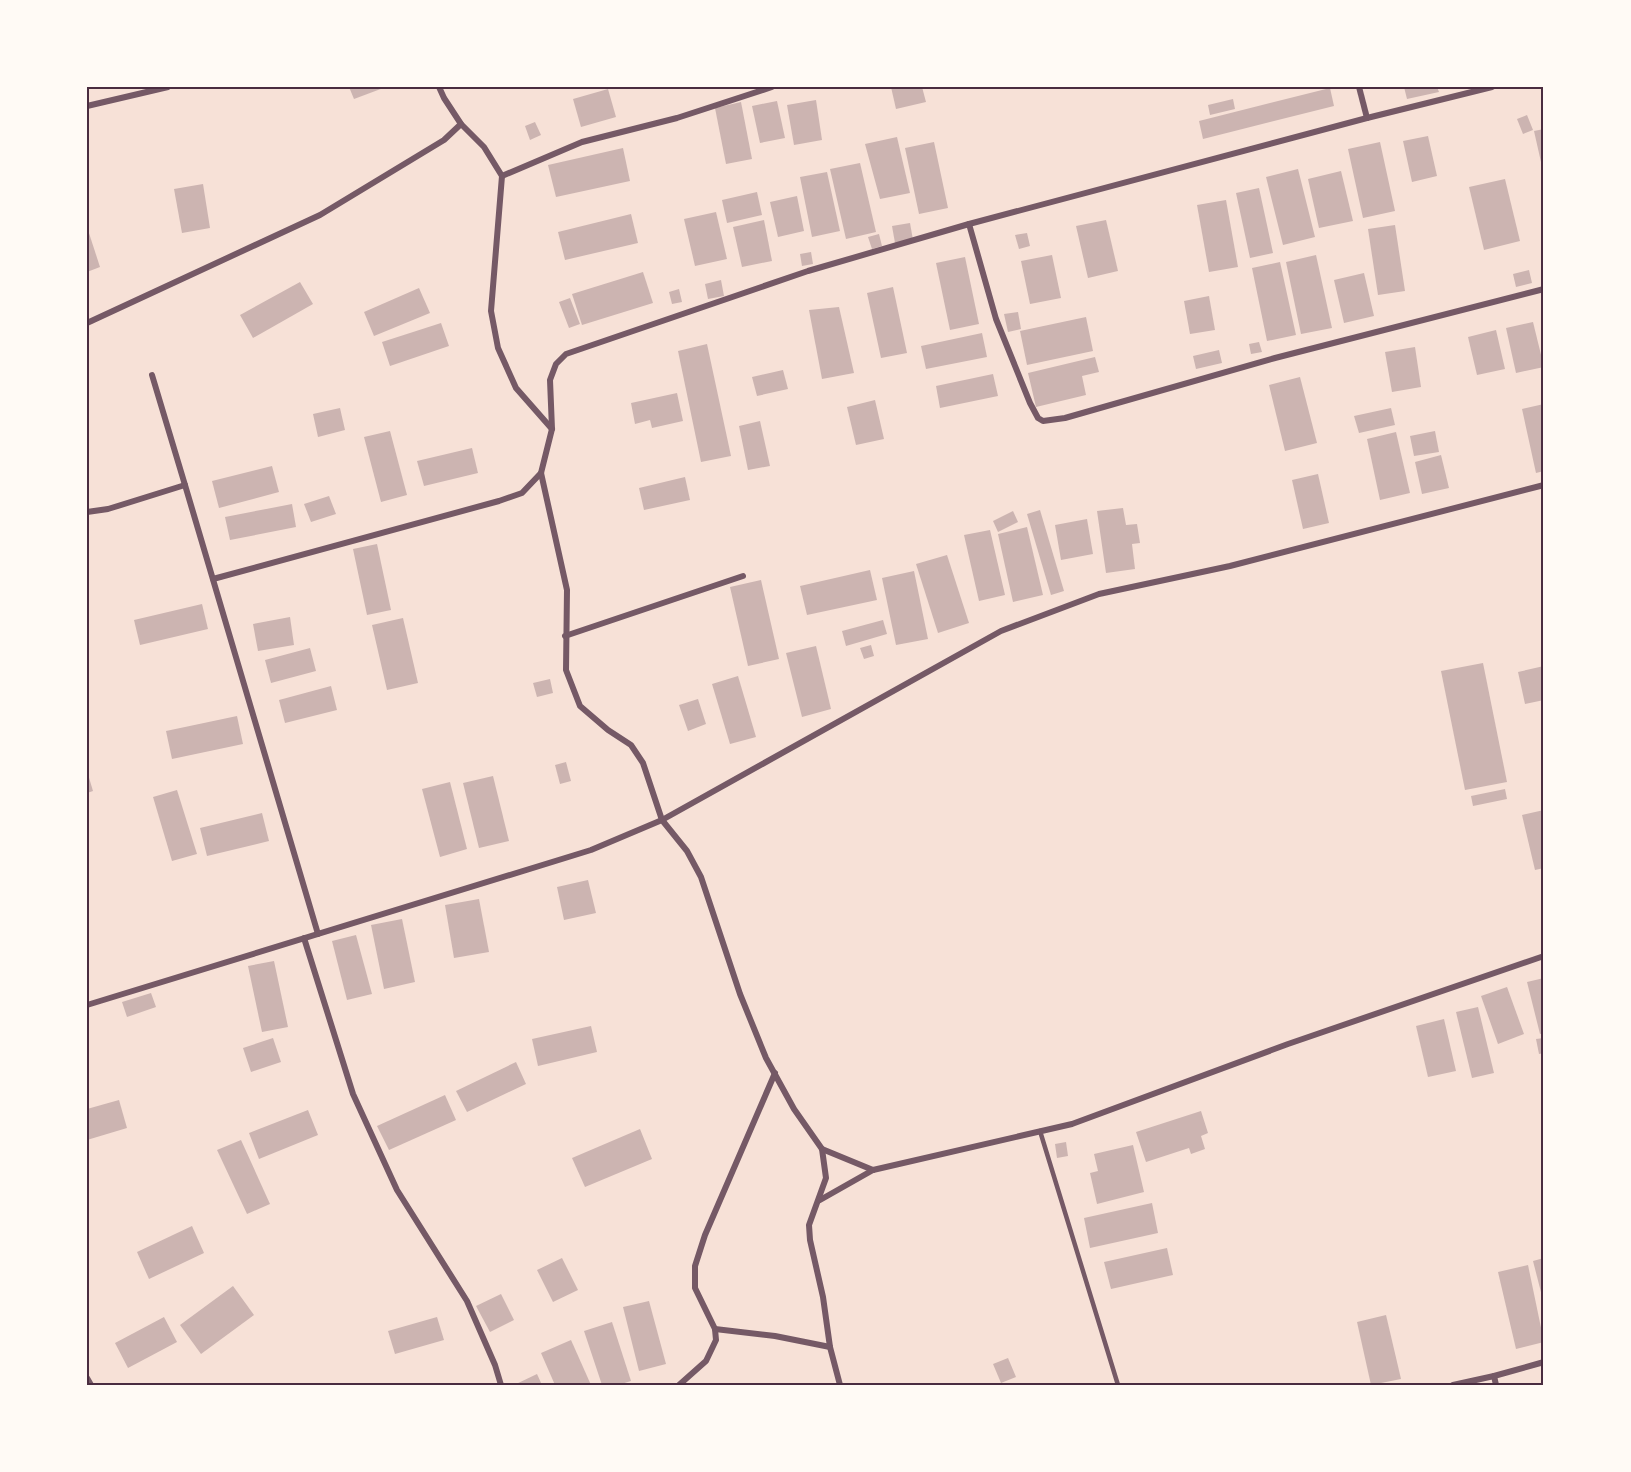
<svg xmlns="http://www.w3.org/2000/svg" width="1631" height="1472" font-family="'Alegreya Sans',sans-serif">
<style>
.building{fill:#ccb4b1}
.lines{fill:none;stroke-linecap:round;stroke-linejoin:round}
.service{stroke:#755966;stroke-width:4.5}
.minor{stroke:#755966;stroke-width:6}
.neatline{fill:none;stroke:#4a2c40;stroke-width:2}
</style>
<rect width="100%" height="100%" fill="#f7e1d7"/>
<g class="building">
<path d="M349,87h37l-32,12z"/>
<path d="M891,87h31l4,15 -30,7z"/>
<path d="M1404,87h33l2,5 -32,7z"/>
<path d="M1330,88l4,18 -131,33 -4,-18z"/>
<path d="M608,89l8,28 -35,10 -8,-28z"/>
<path d="M1233,99l2,10 -25,6 -2,-10z"/>
<path d="M816,100l6,40 -28,5 -7,-40z"/>
<path d="M777,101l8,37 -25,5 -8,-37z"/>
<path d="M741,102l11,57 -26,5 -11,-56z"/>
<path d="M1527,115l6,15 -10,4 -6,-15z"/>
<path d="M535,122l6,13 -11,5 -5,-14z"/>
<path d="M1544,129v42h-1l-9,-40z"/>
<path d="M1428,136l9,40 -25,6 -9,-41z"/>
<path d="M897,137l13,56 -30,6 -15,-55z"/>
<path d="M934,142l14,66 -29,6 -14,-66z"/>
<path d="M1380,142l15,69 -32,7 -15,-69z"/>
<path d="M623,148l7,33 -74,16 -8,-32z"/>
<path d="M860,163l16,69 -30,7 -16,-70z"/>
<path d="M1298,169l17,68 -32,8 -17,-68z"/>
<path d="M1341,171l12,50 -34,7 -11,-49z"/>
<path d="M827,172l13,59 -28,6 -12,-60z"/>
<path d="M1505,179l15,62 -36,9 -15,-63z"/>
<path d="M203,184l7,44 -28,5 -8,-44z"/>
<path d="M1259,188l14,65 -23,5 -14,-65z"/>
<path d="M757,192l5,23 -35,8 -5,-23z"/>
<path d="M797,196l7,35 -26,6 -8,-35z"/>
<path d="M1226,200l12,67 -29,5 -12,-67z"/>
<path d="M716,212l11,47 -32,7 -11,-47z"/>
<path d="M631,214l7,29 -73,17 -7,-28z"/>
<path d="M764,220l8,41 -30,6 -9,-40z"/>
<path d="M1106,220l12,51 -30,7 -12,-52z"/>
<path d="M910,223l3,17 -18,3 -3,-17z"/>
<path d="M1395,225l10,66 -27,4 -10,-66z"/>
<path d="M87,227l13,40 -13,5z"/>
<path d="M1027,233l3,13 -11,3 -4,-14z"/>
<path d="M879,234l3,12 -10,3 -4,-12z"/>
<path d="M811,252l2,12 -11,2 -2,-12z"/>
<path d="M1052,255l9,43 -31,6 -9,-43z"/>
<path d="M1316,255l16,73 -31,6 -15,-72z"/>
<path d="M965,257l14,67 -29,6 -14,-67z"/>
<path d="M1280,262l16,73 -29,6 -15,-73z"/>
<path d="M1529,270l3,13 -16,4 -3,-13z"/>
<path d="M643,272l10,31 -71,22 -10,-31z"/>
<path d="M1364,273l10,43 -30,7 -10,-43z"/>
<path d="M721,280l3,16 -16,3 -3,-15z"/>
<path d="M300,282l13,22 -60,34 -13,-23z"/>
<path d="M893,287l14,66 -26,5 -14,-65z"/>
<path d="M419,288l11,25 -56,23 -10,-24z"/>
<path d="M679,289l3,13 -10,2 -3,-12z"/>
<path d="M1209,296l6,34 -25,4 -6,-33z"/>
<path d="M570,298l10,26 -11,4 -10,-26z"/>
<path d="M839,307l15,66 -32,6 -13,-69z"/>
<path d="M1018,312l3,17 -13,3 -4,-18z"/>
<path d="M1086,317l7,34 -66,14 -7,-34z"/>
<path d="M1533,322l11,45 -28,6 -10,-45z"/>
<path d="M441,323l8,23 -59,20 -8,-24z"/>
<path d="M1496,330l9,39 -28,6 -9,-38z"/>
<path d="M982,333l5,24 -61,12 -5,-23z"/>
<path d="M1259,342l3,10 -11,2 -2,-10z"/>
<path d="M707,344l24,112 -30,6 -23,-111z"/>
<path d="M1415,347l6,40 -29,5 -7,-40z"/>
<path d="M1219,350l3,13 -26,6 -3,-13z"/>
<path d="M1095,357l4,15 -17,4 4,19 -50,12 -8,-34z"/>
<path d="M783,370l5,19 -31,7 -5,-19z"/>
<path d="M993,374l5,22 -58,12 -4,-22z"/>
<path d="M1300,377l17,66 -32,8 -16,-66z"/>
<path d="M677,393l6,28 -31,7 -2,-8 -15,4 -4,-21z"/>
<path d="M875,400l9,39 -28,6 -9,-38z"/>
<path d="M1544,404v67l-8,2 -14,-64z"/>
<path d="M340,408l5,22 -27,7 -5,-23z"/>
<path d="M1391,408l4,17 -36,8 -5,-17z"/>
<path d="M760,421l10,45 -22,4 -9,-44z"/>
<path d="M390,431l17,64 -26,7 -17,-65z"/>
<path d="M1435,431l4,21 -25,4 -4,-20z"/>
<path d="M1396,432l14,61 -30,7 -13,-61z"/>
<path d="M472,448l6,25 -54,13 -7,-25z"/>
<path d="M1441,455l8,33 -27,6 -7,-32z"/>
<path d="M272,466l7,26 -60,16 -7,-27z"/>
<path d="M1318,474l11,49 -26,6 -11,-49z"/>
<path d="M685,477l5,23 -46,10 -5,-22z"/>
<path d="M329,496l7,18 -25,8 -7,-18z"/>
<path d="M292,504l4,23 -66,13 -5,-23z"/>
<path d="M1123,508l3,17 11,-1 3,19 -8,1 3,25 -29,4 -9,-62z"/>
<path d="M1040,510l24,81 -13,4 -24,-81z"/>
<path d="M1013,511l5,11 -20,10 -5,-11z"/>
<path d="M1087,519l6,35 -32,6 -6,-35z"/>
<path d="M1027,527l16,68 -30,7 -15,-68z"/>
<path d="M990,530l15,65 -26,6 -15,-66z"/>
<path d="M377,544l14,66 -24,5 -14,-66z"/>
<path d="M947,555l22,68 -31,10 -22,-69z"/>
<path d="M870,570l7,30 -70,15 -7,-29z"/>
<path d="M914,571l14,68 -32,6 -14,-67z"/>
<path d="M761,580l18,79 -31,7 -18,-79z"/>
<path d="M202,604l6,25 -68,16 -6,-25z"/>
<path d="M290,617l4,28 -36,6 -5,-27z"/>
<path d="M403,618l15,65 -31,7 -15,-65z"/>
<path d="M883,620l4,14 -41,12 -4,-15z"/>
<path d="M871,645l3,11 -10,3 -4,-11z"/>
<path d="M816,646l15,63 -29,8 -16,-64z"/>
<path d="M310,648l6,23 -45,12 -6,-23z"/>
<path d="M1483,663l24,119 -42,8 -24,-119z"/>
<path d="M1544,666v34l-19,4 -7,-32z"/>
<path d="M738,676l18,61 -26,7 -18,-60z"/>
<path d="M550,679l3,14 -16,4 -4,-14z"/>
<path d="M331,686l6,24 -52,13 -6,-23z"/>
<path d="M698,699l8,25 -18,7 -9,-26z"/>
<path d="M237,716l6,28 -71,15 -6,-28z"/>
<path d="M566,762l5,19 -11,3 -5,-19z"/>
<path d="M87,771l6,20 -6,2z"/>
<path d="M493,776l16,65 -30,7 -16,-65z"/>
<path d="M450,782l17,67 -27,8 -18,-68z"/>
<path d="M1505,789l2,10 -34,7 -2,-10z"/>
<path d="M177,790l20,64 -25,7 -19,-64z"/>
<path d="M1544,810v58l-9,2 -13,-55z"/>
<path d="M262,813l7,28 -62,15 -7,-28z"/>
<path d="M588,880l8,33 -32,7 -7,-33z"/>
<path d="M479,899l10,53 -35,6 -9,-53z"/>
<path d="M402,919l13,63 -31,7 -13,-64z"/>
<path d="M356,935l16,59 -25,6 -15,-59z"/>
<path d="M274,961l14,66 -26,5 -14,-66z"/>
<path d="M1544,978v55l-4,1 -13,-52z"/>
<path d="M1507,987l17,47 -26,10 -17,-48z"/>
<path d="M151,993l5,14 -29,10 -5,-15z"/>
<path d="M1478,1007l16,66 -22,5 -16,-66z"/>
<path d="M1444,1019l12,52 -28,6 -12,-51z"/>
<path d="M591,1026l6,26 -59,14 -6,-27z"/>
<path d="M273,1038l8,24 -30,10 -8,-24z"/>
<path d="M1544,1038v15l-5,1 -3,-15z"/>
<path d="M516,1062l10,22 -59,28 -11,-21z"/>
<path d="M445,1095l11,25 -67,30 -12,-24z"/>
<path d="M119,1100l8,28 -40,12v-31z"/>
<path d="M308,1110l10,25 -59,24 -10,-26z"/>
<path d="M1201,1111l7,22 -7,3 4,13 -14,5 -2,-6 -43,14 -10,-30z"/>
<path d="M640,1129l12,30 -67,28 -13,-29z"/>
<path d="M241,1140l29,64 -23,10 -30,-64z"/>
<path d="M1066,1142l2,14 -11,2 -2,-14z"/>
<path d="M1133,1145l11,47 -47,12 -7,-31 8,-2 -4,-17z"/>
<path d="M1152,1203l6,30 -68,15 -6,-30z"/>
<path d="M192,1226l12,27 -55,26 -12,-27z"/>
<path d="M1167,1248l6,27 -62,14 -7,-27z"/>
<path d="M562,1258l16,32 -25,12 -16,-32z"/>
<path d="M1544,1258v42h-1l-10,-39z"/>
<path d="M1528,1265l16,77 -28,7 -18,-77z"/>
<path d="M233,1286l21,29 -53,39 -21,-29z"/>
<path d="M501,1294l13,26 -24,12 -14,-26z"/>
<path d="M649,1301l17,63 -27,7 -16,-64z"/>
<path d="M1386,1315l15,64 -30,6 -14,-63z"/>
<path d="M164,1317l13,25 -49,26 -13,-25z"/>
<path d="M437,1317l7,23 -49,14 -7,-23z"/>
<path d="M612,1322l19,59 -13,4h-16l-18,-54z"/>
<path d="M571,1340l20,45h-36l-14,-32z"/>
<path d="M1008,1358l8,19 -15,6 -8,-19z"/>
<path d="M537,1374l5,11h-28z"/>
</g>
<g class="lines">
<path class="service" d="M1040,1131l78,254"/>
<g class="minor">
<path d="M439,87l5,11 17,26 23,23 18,29 -11,135 7,37 18,40 36,41"/>
<path d="M1359,87l8,31"/>
<path d="M1492,87l-125,31 -398,106 -161,47 -242,83 -10,10 -6,16 2,49 -11,44 26,117 -1,80 14,36 28,24 23,15 12,18 19,57 339,-189 98,-37 131,-28 314,-81"/>
<path d="M87,106l81,-19"/>
<path d="M502,176l80,-34 95,-24 95,-31"/>
<path d="M969,224l27,95 34,84 8,15 5,3 22,-3 210,-60 269,-69"/>
<path d="M87,323l233,-108 124,-75 17,-16"/>
<path d="M152,375l33,110"/>
<path d="M87,512l21,-3 77,-24 133,449"/>
<path d="M213,579l286,-78 23,-8 19,-20"/>
<path d="M565,636l178,-60"/>
<path d="M304,938l49,156 44,96 70,111 28,64 6,20"/>
<path d="M87,1005l504,-155 71,-30 25,31 14,26 39,117 26,64 28,51 28,40 4,29 -17,47 1,15 13,57 7,50 10,38"/>
<path d="M822,1149l51,21"/>
<path d="M820,1200l53,-30 199,-46 216,-80 256,-88"/>
<path d="M715,1329l60,7 55,11"/>
<path d="M87,1378l4,7"/>
<path d="M679,1385l27,-24 10,-21 -1,-11 -20,-41v-22l10,-31 70,-162"/>
<path d="M1453,1385l41,-9"/>
<path d="M1496,1385l-2,-9 50,-14"/>
</g>
</g>
<rect width="1631" height="1472" fill="none" stroke="#fffaf5" stroke-width="177"/>
<rect x="88" y="88" width="1454" height="1296" class="neatline"/>
</svg>
